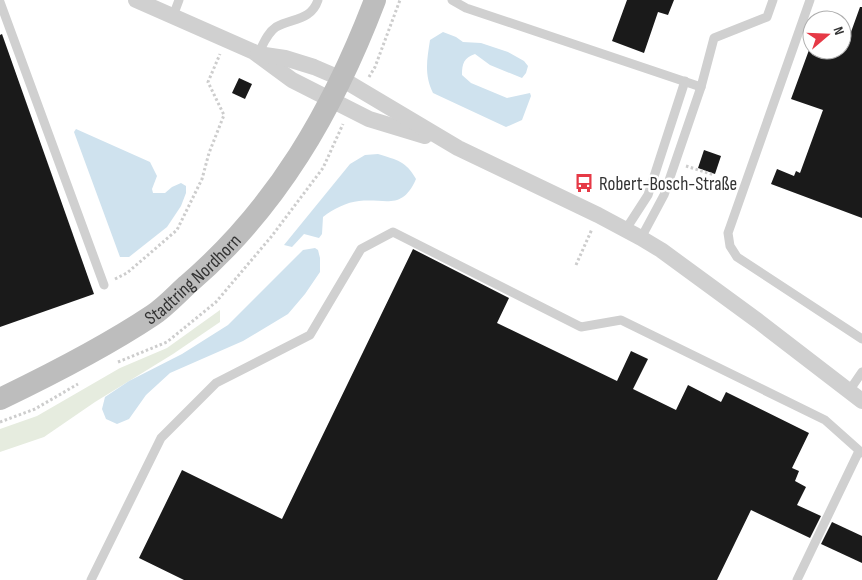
<svg xmlns="http://www.w3.org/2000/svg" width="862" height="580" font-family="'Sofia Sans Condensed',sans-serif">
<style>
.green{fill:#e6ecdf}
.water{fill:#cfe2ee}
.building{fill:#1a1a1a}
.lines{fill:none;stroke-linecap:round;stroke-linejoin:round}
.path{stroke:#cdcdcd;stroke-width:3;stroke-dasharray:2.5 2.5;stroke-linecap:butt}
.service{stroke:#d0d0d0;stroke-width:9}
.minor{stroke:#d0d0d0;stroke-width:16}
.secondary{stroke:#bdbdbd;stroke-width:22}
.labels{text-anchor:middle;stroke-width:5;stroke-linejoin:round;paint-order:stroke}
.poi-label{font-size:19px;fill:#333;stroke:#fff;text-anchor:start}
.street-label{font-size:19px;fill:#333;stroke:#fff}
</style>
<rect width="100%" height="100%" fill="#fff"/>
<path class="green" d="M220,310v12l-47,32 -78,48 -51,35 -44,15v-23l37,-13 83,-48 47,-20z"/>
<g class="water">
<path d="M443,32l13,5 7,5 18,1 27,9 16,9 4,5 -2,7 -4,5 -32,-13 -15,-11c-11,4 -13,9 -13,21l9,8 36,15 23,-5 1,3 -9,24 -16,7 -73,-34c-9,-19 -6,-33 -3,-53z"/>
<path d="M76,129l74,33 7,14 -5,13 1,4h12l7,-6 9,-4 5,3v7l-5,13 -14,21 -38,30h-9l-46,-125z"/>
<path d="M378,154c19,6 28,7 38,25 -14,32 -30,19 -57,22 -12,1 -26,8 -36,16l-1,17 -3,4 -15,-4 -12,13 -8,-2 66,-81 15,-9z"/>
<path d="M315,248l3,2 2,8v14l-15,22 -17,20 -45,27 -73,32 -24,22 -17,24 -12,5 -11,-5 -4,-10 3,-12 24,-16 53,-27 46,-29 75,-75z"/>
</g>
<g class="building">
<path d="M627,0h47l-6,15 -10,-3 -14,41 -32,-12z"/>
<path d="M860,7h2v211l-91,-34 6,-15 17,7 2,-5 4,2 23,-63 -32,-11 18,-49h33v-21l9,3z"/>
<path d="M2,34l92,260 -94,33v-292z"/>
<path d="M239,78l13,6 -7,15 -13,-6z"/>
<path d="M704,150l17,6 -6,18 -17,-6z"/>
<path d="M413,249l96,49 -12,25 120,58 14,-30 17,8 -15,30 43,21 12,-25 33,17 5,-10 83,41 -17,35 7,3 -4,10 11,6 -9,18 24,11 -11,22 -59,-28 -34,70h-533l-45,-22 43,-88 100,49z"/>
<path d="M832,522l30,14v27l-41,-19z"/>
</g>
<g class="lines">
<g class="path">
<path d="M369,77l6,-10 25,-67"/>
<path d="M686,166l28,9"/>
<path d="M576,265l16,-36"/>
<path d="M115,279l12,-6 50,-43 25,-51 7,-26 15,-38 -16,-33 12,-28"/>
<path d="M118,362l49,-20 49,-40 55,-65 52,-69 20,-44"/>
<path d="M0,422l35,-13 43,-25"/>
</g>
<g class="service">
<path d="M452,0l14,8 235,79"/>
<path d="M810,0l-82,233 2,13 7,11 125,82"/>
<path d="M0,2l104,283"/>
<path d="M173,16l6,-16"/>
<path d="M258,54c5,-9 9,-21 18,-27 16,-9 35,-6 42,-27"/>
<path d="M626,229l22,-34 37,-114"/>
<path d="M641,238l23,-43 37,-108 13,-49 53,-21 6,-17"/>
<path d="M849,391l13,-19"/>
<path d="M91,580l70,-142 55,-55 94,-48 51,-86 32,-17 188,95 40,-7 204,100 37,33"/>
<path d="M797,580l62,-129"/>
</g>
<g class="minor">
<path d="M136,0l118,52 38,28 77,39 56,17"/>
<path d="M258,54l27,4 29,9 28,12 116,69 140,67 43,23 20,12 97,71 104,80"/>
</g>
<path class="secondary" id="s1" d="M0,399c52,-25 105,-52 153,-84 12,-8 23,-20 34,-30 90,-77 146,-175 188,-285"/>
</g>
<defs>
<g id="bus-bare" transform="scale(1.5)"><path d="M-5-6H5V4H4V6H2V4H-2V6H-4V4H-5ZM-3.5-4V0h7V-4ZM-3.5 1.2v1.5H-2V1.2ZM2 1.2v1.5H3.5V1.2Z" fill="#e63946" stroke="#fff" stroke-width="2.5" paint-order="stroke"/></g>
</defs>
<g fill-rule="evenodd">
<use href="#bus-bare" x="584" y="183"/>
</g>
<g class="labels">
<g class="poi-label">
<text x="599" y="190">Robert-Bosch-Straße</text>
</g>
<g class="street-label">
<text dy="7" stroke="none"><textPath href="#s1" startOffset="228">Stadtring Nordhorn</textPath></text>
</g>
</g>
<g transform="translate(827 35) rotate(71)"><circle r="24" fill="#ffffff" stroke="#adadad"/>
<path d="M0-4L9 19L0 12L-9 19Z" fill="#e63946"/>
<text y="-8" font-size="14" font-weight="bold" text-anchor="middle" fill="#333333">N</text>
</g>
</svg>
